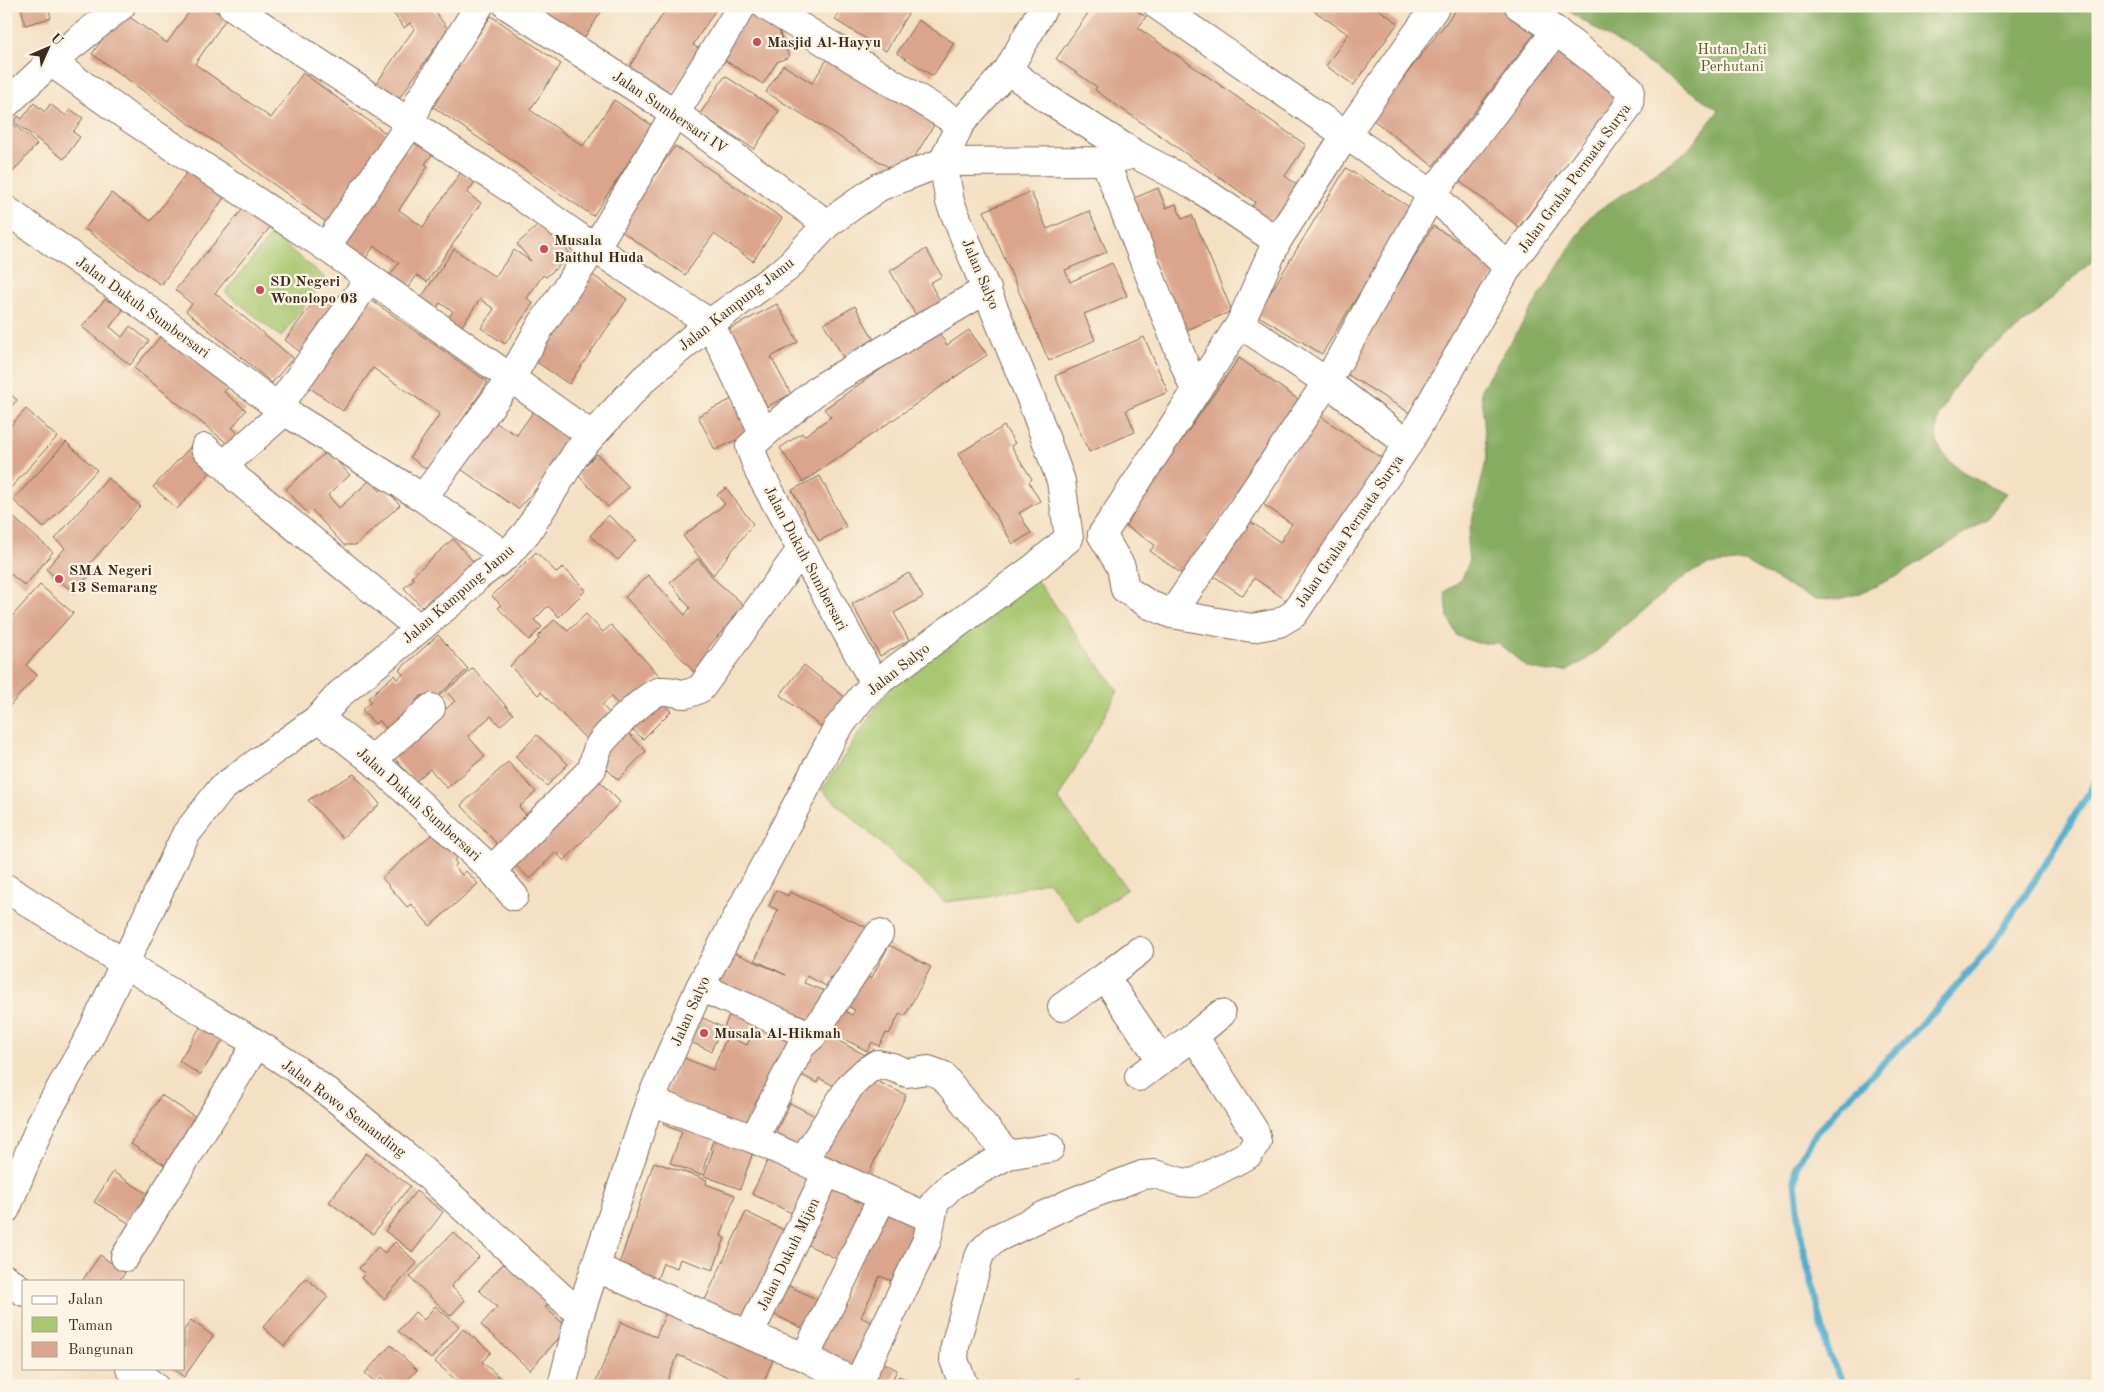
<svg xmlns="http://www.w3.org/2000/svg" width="2104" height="1392" font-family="'Old Standard TT',serif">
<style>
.green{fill:#a8c76f;stroke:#727846}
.forest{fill:#86ac62;stroke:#606b40}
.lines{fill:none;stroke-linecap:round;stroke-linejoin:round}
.stream{stroke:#4faece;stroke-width:7}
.building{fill:#daa58c}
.minor-casing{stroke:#7c6a58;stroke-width:30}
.minor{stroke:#fff;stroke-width:28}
.poi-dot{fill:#d1495b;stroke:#fcf5e5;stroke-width:2}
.labels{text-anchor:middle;stroke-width:4.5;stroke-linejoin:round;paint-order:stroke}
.poi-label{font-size:15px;font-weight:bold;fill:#3b2a1e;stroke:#fcf5e5;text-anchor:start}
.park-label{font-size:15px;fill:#5c5936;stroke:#fcf5e5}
.street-label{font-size:15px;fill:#3b2a1e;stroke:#fcf5e5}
</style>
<rect width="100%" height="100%" fill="#fcf5e5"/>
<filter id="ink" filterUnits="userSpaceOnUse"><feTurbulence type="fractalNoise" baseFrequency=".02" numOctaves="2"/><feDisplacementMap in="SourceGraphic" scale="10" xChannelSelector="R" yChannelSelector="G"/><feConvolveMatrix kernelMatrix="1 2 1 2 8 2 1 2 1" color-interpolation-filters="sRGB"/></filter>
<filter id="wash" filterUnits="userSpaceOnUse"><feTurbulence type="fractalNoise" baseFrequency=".0096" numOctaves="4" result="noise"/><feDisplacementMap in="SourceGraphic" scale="20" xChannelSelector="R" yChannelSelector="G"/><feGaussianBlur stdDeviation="1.12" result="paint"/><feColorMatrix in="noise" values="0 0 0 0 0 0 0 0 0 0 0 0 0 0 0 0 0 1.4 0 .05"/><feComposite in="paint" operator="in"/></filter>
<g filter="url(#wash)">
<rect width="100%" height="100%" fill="#f4e0c3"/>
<g class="green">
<path d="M272,234l53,44 -44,59 -56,-45z"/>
<path d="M1035,578l83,113 -60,108 69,90 -48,33 -31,-41 -59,16 -44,5 -123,-112 68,-104z"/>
</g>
<path class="forest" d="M1561,6h537v250c-29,25 -56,52 -85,77 -11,8 -25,14 -34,24 -17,17 -53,64 -40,89 12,25 44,37 68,47l-21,27 -90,57 -38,17 -22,6 -20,-1 -19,-8 -53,-30 -36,4 -20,9 -17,13 -85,73 -19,11 -20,1 -19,-4 -30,-25h-21l-20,-7 -9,-19 -3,-25 17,-13 7,-17 -2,-20 20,-85 -6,-68 109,-173 98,-66 31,-40z"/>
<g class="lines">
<path class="stream" d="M1845,1386l-16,-30 -27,-114 -7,-60 2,-18 19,-31 26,-29 93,-93 53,-61 45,-67 65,-105"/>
</g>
<g id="blocks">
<g class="building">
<path d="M21,6h27l3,12 -26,7z"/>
<path d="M193,6h16l17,13 -31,45 76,54 32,-45 88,64 -62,87 -237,-170 30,-42 45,31z"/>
<path d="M388,6h43l17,23 -50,71 -22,-16 38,-55 -4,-6 -6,5z"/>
<path d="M525,6h80l-24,37z"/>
<path d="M668,6h50l-25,39 8,5 -32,49 -43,-27z"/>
<path d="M843,6h61l6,4 -24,41 -51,-31z"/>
<path d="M1093,6h37l16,11 -8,11 168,117 -21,31 15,11 -28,40 -23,-16 6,-9 -160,-112 2,-3 -41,-28z"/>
<path d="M1307,6h67l24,17 -44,62 -28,-19 22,-32z"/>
<path d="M1459,6h47l31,24 -104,136 -61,-47z"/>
<path d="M754,7l19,8 16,42 -12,5 -14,22 -42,-26z"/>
<path d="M491,16l70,48 -31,46 15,10 38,26 31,-46 39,26 -60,90 -170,-116 29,-43 8,5z"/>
<path d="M918,20l36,23 -21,33 -36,-23z"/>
<path d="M1562,44l61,47 -104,136 -61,-47z"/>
<path d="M830,55l107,65 -34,56 -137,-84 17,-27 29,18z"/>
<path d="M725,76l54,35 -25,38 -54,-35z"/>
<path d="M34,103l11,9 5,-8 16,12 4,-7 13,9 -10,14 7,5 -16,22 -50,-37 4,-6 4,3z"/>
<path d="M6,118l31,26 -31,36z"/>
<path d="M415,141l18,12 -8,11 3,2 -29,44 24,17 38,-55 14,10 -8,11 14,10 -54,79 -10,-7 -15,21 -18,-13 15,-20 -25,-17 -14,21 -30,-21 69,-100 8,6z"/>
<path d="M675,146l107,72 -29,43 -39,-27 -29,41 -74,-51 35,-36z"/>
<path d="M190,168l36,27 -65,90 -76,-56 26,-36 40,28z"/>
<path d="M1346,168l65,40 -89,146 -65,-39z"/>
<path d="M1158,188l8,20 10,-4 6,15 10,-4 40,96 -48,20 -54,-131z"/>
<path d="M1031,192l16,37 42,-18 18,41 -42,18 5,12 42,-19 15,33 -43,18 11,26 -46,21 -65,-150z"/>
<path d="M247,204l25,21 -57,68 78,65 -21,25 -86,-72 6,-7 -17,-14z"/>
<path d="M542,222l29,33 -25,22 -3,-2 -16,23 6,5 -28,41 -24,-16 13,-19 -14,-10 -22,33 -13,-9 8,-12 -13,-8 -8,13 -16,-11 38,-56 41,28 19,-27 17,11 -14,-17z"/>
<path d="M1433,226l66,40 -89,147 -65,-40z"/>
<path d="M926,249l16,27 -12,7 11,20 -24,14 -27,-46z"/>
<path d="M588,272l39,27 -58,85 -40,-27z"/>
<path d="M361,293l127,89 -60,88 -18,-13 30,-43 -67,-46 -30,43 -43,-30z"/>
<path d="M114,296l12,10 -16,21 12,10 8,-11 19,15 -19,24 -48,-38 23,-28 5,3z"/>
<path d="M318,296l20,15 -34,44 -19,-15z"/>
<path d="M777,304l21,38 -27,15 20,37 -28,15 -41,-76z"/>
<path d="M855,306l22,39 -31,17 -22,-38z"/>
<path d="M937,330l10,15 22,-15 18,25 -184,127 -23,-34 22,-15 2,3 27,-19 -7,-8z"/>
<path d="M161,336l68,50 -5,6 22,18 -14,18 10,8 -9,12 -99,-80z"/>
<path d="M1144,337l24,55 -42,18 9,22 -46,20 -34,-76z"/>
<path d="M1239,358l63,44 -120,172 -32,-23 5,-6 -32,-21z"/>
<path d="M6,390l11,10 -11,13z"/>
<path d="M732,399l17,35 -34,16 -17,-34z"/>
<path d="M26,409l31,28 -51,56v-62z"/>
<path d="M535,409l40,28 -26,37 -31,35 -63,-44 34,-46 28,16z"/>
<path d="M1320,416l63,43 -97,141 -32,-22 -11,18 -32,-22 37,-54 32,22 12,-18 -32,-22z"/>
<path d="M1004,426l11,17 -4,3 21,33 -3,3 11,19 -21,12 12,20 -18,11 -55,-90z"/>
<path d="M66,442l31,28 -53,58 -31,-28z"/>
<path d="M195,442l24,21 -42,46 -24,-22z"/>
<path d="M327,451l23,24 -22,20 11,13 31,-28 10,11 4,-4 16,18 -44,40h-12l-32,-35 -4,4 -22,-25z"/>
<path d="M597,454l32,33 -21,20 -31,-33z"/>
<path d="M820,476l26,51 -27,14 -27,-51z"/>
<path d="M108,478l32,28 -53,61 5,5 -18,21 -28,-24 19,-21 -10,-9z"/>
<path d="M726,488l27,36 -40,51 -30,-39 42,-32 -8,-9z"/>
<path d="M6,511l47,41 -28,34 -19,-16z"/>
<path d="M608,515l28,25 -18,20 -28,-24z"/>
<path d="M453,539l25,28 -42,37 -5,-6 -9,9 -18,-19 10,-9 -3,-2z"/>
<path d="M536,552l21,21 6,-6 23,23 -27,27 -11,-11 -14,14 8,7 -13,13 -31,-32 3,-3 -9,-9z"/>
<path d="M698,559l17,21 29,25 -37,44 6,7 -18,17 -70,-76 23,-22 37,40 5,-7 -20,-26z"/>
<path d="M909,573l14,24 -29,16 15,27 -29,16 -28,-52z"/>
<path d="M40,585l33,28 -47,52 11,10 -31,35v-87z"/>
<path d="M586,614l17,18 8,-7 49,51 -36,34 -13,-13 -9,8 9,10 -25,24 -45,-47 -3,3 -28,-29 29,-27 -2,-2 17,-17 14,11z"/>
<path d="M438,635l30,34 -39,35 -7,-9 -6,5 8,9 -31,27 -14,-16 -4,4 -13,-14 9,-8 -3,-4 26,-23 3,4 6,-5 -4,-4z"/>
<path d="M804,665l43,34 -23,30 -44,-34z"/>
<path d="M473,668l40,46 -13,12 -9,-10 -23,20 17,20 -38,32 -17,-19 -15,13 -23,-27 63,-54 -9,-10z"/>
<path d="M655,696l16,15 -28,28 -16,-15z"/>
<path d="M625,730l21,21 -28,29 -21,-21z"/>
<path d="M537,735l31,29 -21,22 -32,-29z"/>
<path d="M508,762l28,30 -17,15 12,13 -30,28 -40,-43z"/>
<path d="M354,774l26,30 -38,34 -34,-38z"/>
<path d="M593,775l27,27 -56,59 -8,-9 -26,27 -19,-18z"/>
<path d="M432,834l7,8 7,-5 15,17 -7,6 3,4 -3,2 8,9 4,-4 12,13 -48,42 -19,-22 -4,3 -25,-29z"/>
<path d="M776,890l12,6 2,-4 82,38 -29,54 -13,-6 -4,8 -19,-10 -3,7 23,9 -13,33 -95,-41 13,-32 54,23 -31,-15 23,-50 -9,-4z"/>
<path d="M889,945l42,22 -26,49 -5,-3 -11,21 -3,-1 -7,13 -7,-4 -5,9 -40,-21 12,-22 13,7 3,-5 -12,-7 17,-30 11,6z"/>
<path d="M732,1007l67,27 -11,28 -10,-4 -30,73 -83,-35 17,-39 31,13 14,-34 20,9 3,-6 -26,-11z"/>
<path d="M697,1015l25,12 -11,24 -25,-11z"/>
<path d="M203,1023l22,14 -25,38 -21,-14z"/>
<path d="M818,1030l49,26 -12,24 -12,-7 -7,14 -17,-9 -2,5 -21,-11z"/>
<path d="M868,1077l38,18 -40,84 -46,-23z"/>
<path d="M161,1095l38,24 -31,48 -37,-23z"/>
<path d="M790,1103l27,14 -17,34 -27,-13z"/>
<path d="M668,1111l49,18 -16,46 -31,-12 12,-31 -18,-7z"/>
<path d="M720,1130l36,14 -16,45 -36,-13z"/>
<path d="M366,1153l44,33 -37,48 -44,-32z"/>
<path d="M771,1153l42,20 -19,41 -42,-20z"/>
<path d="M654,1162l53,18 -1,4 29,11 -14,41 4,2 -12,32 -33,-11 -3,9 -14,-5 -8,23 -39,-13z"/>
<path d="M113,1172l38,24 -19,29 -38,-23z"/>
<path d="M835,1177l37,18 -31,66 -37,-18z"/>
<path d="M416,1191l27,21 -30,40 -28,-21z"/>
<path d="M888,1204l37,18 -29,61 -16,-7 -19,41 15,8 -22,46 -37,-18z"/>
<path d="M746,1212l42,20 -41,88 -42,-20z"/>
<path d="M453,1232l26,25 -28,29 14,14 -15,16 -40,-39z"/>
<path d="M395,1242l22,21 -33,36 -23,-21 4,-4 -6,-6 19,-21 7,6z"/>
<path d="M100,1255l25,18 -6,8h-37z"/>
<path d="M504,1263l45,41 -4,3 23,21 -38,42 -49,-45 16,-18 -18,-17z"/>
<path d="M306,1278l22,19 -44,49 -21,-19z"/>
<path d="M785,1284l37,18 -14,29 -37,-18z"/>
<path d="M435,1306l24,20 -28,33 -33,-28 17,-19 9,8z"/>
<path d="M667,1310l108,45 -13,31h-27l-6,-3 2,-5 -53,-23 -13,31h-71l27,-64 35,15z"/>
<path d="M191,1320l22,16 -29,41 -12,-9h12v-38z"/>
<path d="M463,1329l28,23 -9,10 28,24h-47l-28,-24z"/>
<path d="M391,1345l26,25 -15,16h-13l-8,-8 -5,5 -11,-10z"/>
<path d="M879,1360l18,10 -8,16h-18z"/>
<path d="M899,1376l22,10h-26z"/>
<path d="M1079,1379l3,7h-18z"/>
</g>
</g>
</g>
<g filter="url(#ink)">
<use href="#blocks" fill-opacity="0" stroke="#7c6a58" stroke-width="1"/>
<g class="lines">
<g class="minor-casing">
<g id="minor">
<path d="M232,6l279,183 83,59 116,75 54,111 -14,13 9,25 116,212"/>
<path d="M508,6l167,107 152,111"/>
<path d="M766,6l194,118"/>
<path d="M1158,6l274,188 76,73"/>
<path d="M51,62l74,53 201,132 265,188"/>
<path d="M1008,70l38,28 89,56 59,31 83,56"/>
<path d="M6,104l45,-42 70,-56"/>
<path d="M1105,161l90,230"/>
<path d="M6,210l136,95 136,102 145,91 83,58"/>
<path d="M326,247l84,-123 10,-24 59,-94"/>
<path d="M1240,324l87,58 81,62"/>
<path d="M278,407l92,-129"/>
<path d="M764,434l56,-46 167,-99"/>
<path d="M205,448l15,14 6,1 59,-52"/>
<path d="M224,463l13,16 182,149"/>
<path d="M423,498l88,-120 31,-54 62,-91 71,-120 67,-107"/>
<path d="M1102,535l19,32 4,22 25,16 22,9 80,14 27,-5 15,-9 114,-170 100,-177 121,-162 1,-16 -74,-58 -37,-25"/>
<path d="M1102,535l138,-211 37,-83 68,-105 91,-130"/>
<path d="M1172,614l155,-232 105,-188 124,-163"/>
<path d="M319,718l53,42 120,110 22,26"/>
<path d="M372,760l59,-52"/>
<path d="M492,870l100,-101c2,-7 3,-16 7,-23 5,-10 51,-55 62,-55 21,-1 17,9 40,-3l100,-138"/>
<path d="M6,888c59,38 119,76 179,113 38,23 79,45 115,71 101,72 188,160 280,242"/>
<path d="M1105,977l34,-26"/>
<path d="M700,987l112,49 -11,10 -47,93"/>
<path d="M1062,1007l43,-30 56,83"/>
<path d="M812,1036l67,-102"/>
<path d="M1194,1036l27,-22"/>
<path d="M650,1101l104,38 176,79"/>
<path d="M803,1160l47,-74 16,-15 11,-7 15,3 15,6 21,-3 14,5 66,80 42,-7"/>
<path d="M6,1209l37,-90 45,-79 98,-206 36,-46 97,-70 21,-24 119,-98 18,-19 29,-21 21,-24 50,-80 66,-72 67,-57 77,-55 40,-44 52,-37 64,-25 162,-1 30,-7"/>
<path d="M125,1257l131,-212"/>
<path d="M595,1267l154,68 56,22 56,29"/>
<path d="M6,1279l18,13"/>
<path d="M749,1335l78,-163"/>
<path d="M805,1357l77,-159"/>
<path d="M130,1368l24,18"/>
<path d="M858,1383l69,-143 8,-38 17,-17 56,-30"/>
<path d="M562,1386l18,-72 70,-213 50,-114 137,-258 26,-33 12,-12 160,-117 34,-29 -8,-57 -31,-85 -80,-194 -7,-40 17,-38 48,-54 36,-64"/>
<path d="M964,1386l-10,-26 1,-14 24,-89 3,-6 13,-12 77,-37 70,-27 13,-1 26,8 13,1 55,-29 8,-12 -2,-10 -61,-96 -55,41"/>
</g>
</g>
<use href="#minor" class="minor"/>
</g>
</g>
<g class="poi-dot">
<circle cx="757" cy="42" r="5"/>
<circle cx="544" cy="249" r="5"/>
<circle cx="260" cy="290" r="5"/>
<circle cx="59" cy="579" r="5"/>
<circle cx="704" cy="1033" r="5"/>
</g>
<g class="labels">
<g class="poi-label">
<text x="767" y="47">Masjid Al-Hayyu</text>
<text x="554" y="245">Musala<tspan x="554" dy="17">Baithul Huda</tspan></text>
<text x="270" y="286">SD Negeri<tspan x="270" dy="17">Wonolopo 03</tspan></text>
<text x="69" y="575">SMA Negeri<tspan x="69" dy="17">13 Semarang</tspan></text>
<text x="714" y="1038">Musala Al-Hikmah</text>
</g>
<g class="park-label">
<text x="1732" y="54">Hutan Jati<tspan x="1732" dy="17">Perhutani</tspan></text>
</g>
<g class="street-label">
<text transform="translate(670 112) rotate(34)" y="5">Jalan Sumbersari IV</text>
<text transform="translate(1574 178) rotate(-54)" y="5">Jalan Graha Permata Surya</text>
<text transform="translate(981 274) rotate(67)" y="5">Jalan Salyo</text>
<text transform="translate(736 304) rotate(-38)" y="5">Jalan Kampung Jamu</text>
<text transform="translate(143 307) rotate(36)" y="5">Jalan Dukuh Sumbersari</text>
<text transform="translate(1349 531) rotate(-56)" y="5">Jalan Graha Permata Surya</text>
<text transform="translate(806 558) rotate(62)" y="5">Jalan Dukuh Sumbersari</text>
<text transform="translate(458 594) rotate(-41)" y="5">Jalan Kampung Jamu</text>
<text transform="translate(898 669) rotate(-38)" y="5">Jalan Salyo</text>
<text transform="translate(419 804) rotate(42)" y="5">Jalan Dukuh Sumbersari</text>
<text transform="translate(690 1011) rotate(-66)" y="5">Jalan Salyo</text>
<text transform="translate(344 1108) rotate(37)" y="5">Jalan Rowo Semanding</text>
<text transform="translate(788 1254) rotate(-64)" y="5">Jalan Dukuh Mijen</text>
</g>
</g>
<rect width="2104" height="1392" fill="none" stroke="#fcf5e5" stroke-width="25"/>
<rect x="22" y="1280" width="162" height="90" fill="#fcf5e5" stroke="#afa495"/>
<rect x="32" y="1296" width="25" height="8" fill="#ffffff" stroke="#afa495"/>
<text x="68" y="1304" font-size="15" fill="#3b2a1e">Jalan</text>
<rect x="32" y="1317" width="25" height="15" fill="#a8c76f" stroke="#afa495"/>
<text x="68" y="1330" font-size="15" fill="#3b2a1e">Taman</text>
<rect x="32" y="1342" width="25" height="15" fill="#daa58c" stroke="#afa495"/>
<text x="68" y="1354" font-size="15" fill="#3b2a1e">Bangunan</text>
<g transform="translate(48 48) rotate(45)" stroke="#fcf5e5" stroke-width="4" paint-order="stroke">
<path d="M0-4L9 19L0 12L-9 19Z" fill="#3b2a1e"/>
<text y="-8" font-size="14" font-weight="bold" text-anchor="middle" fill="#3b2a1e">U</text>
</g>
</svg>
